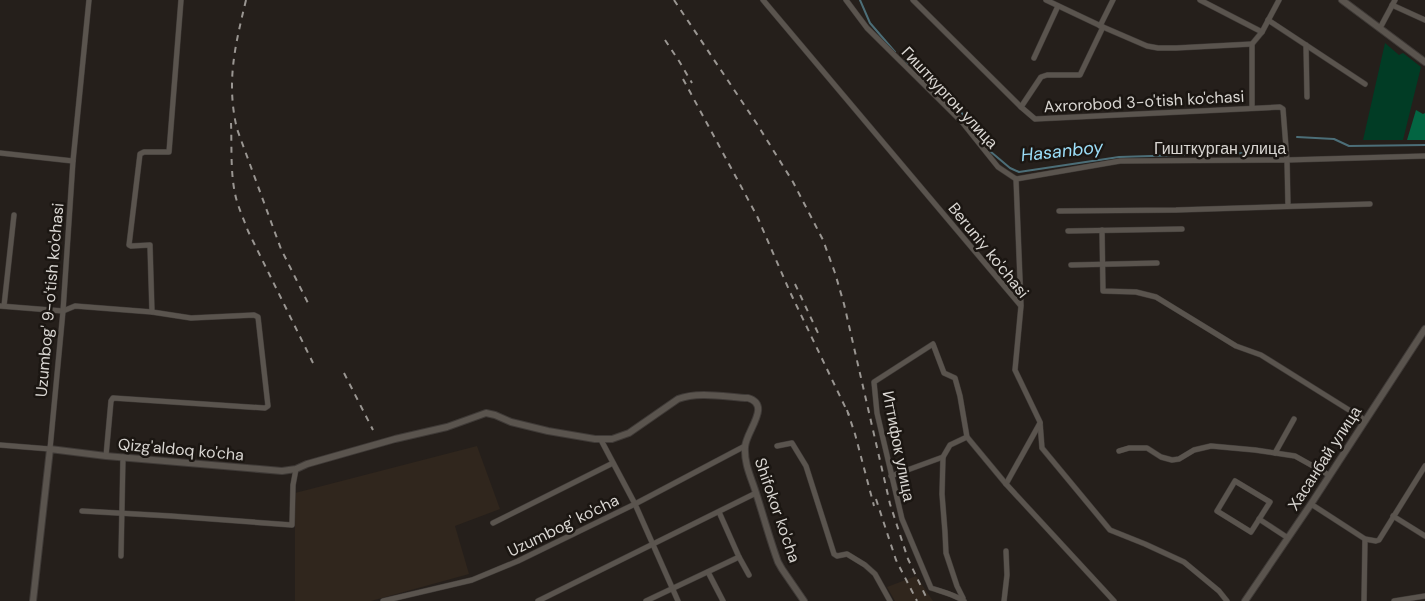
<svg xmlns="http://www.w3.org/2000/svg" width="1425" height="601" font-family="'DM Sans',sans-serif">
<style>
.built{fill:#30261d}
.green{fill:#013c25}
.forest{fill:#036542}
.lines{fill:none;stroke-linecap:round;stroke-linejoin:round}
.stream{stroke:#4c6e78;stroke-width:2}
.minor-casing{stroke:#3f3a37;stroke-width:6}
.tertiary-casing{stroke:#3f3a37;stroke-width:8}
.minor{stroke:#5a544e;stroke-width:5}
.tertiary{stroke:#5a544e;stroke-width:6}
.rail{stroke:#9a9692;stroke-width:2;stroke-dasharray:6 6;stroke-linecap:butt}
.labels{text-anchor:middle;stroke-width:5;stroke-linejoin:round;paint-order:stroke}
.street-label{font-size:16px;fill:#d9d6d2;stroke:#1b1612}
.water-label{font-size:18px;font-style:italic;fill:#9bdef9;stroke:#1b1612}
</style>
<rect width="100%" height="100%" fill="#251f1b"/>
<g class="built">
<path d="M477,446l23,63 -45,17 14,48 -98,27h-76v-108z"/>
<path d="M916,576l17,25h-38l-8,-14z"/>
</g>
<path class="green" d="M1385,43l14,12 4,-2 18,14 -18,73h-40z"/>
<path class="forest" d="M1416,110l7,4 2,-1v27h-18z"/>
<g class="lines">
<g class="stream">
<path d="M860,0l10,23 25,29"/>
<path d="M904,61l54,47 33,44 19,16 9,4 100,-15 165,-5"/>
<path d="M1297,137l37,2 15,7 76,-1"/>
</g>
<g class="minor-casing">
<g id="minor">
<path d="M763,0l258,306 -6,64 25,52 2,26 68,82 35,14 39,18 35,29 8,10"/>
<path d="M846,0l21,28 95,94 36,45 18,12"/>
<path d="M913,0l108,107 14,12 245,-12 3,2 4,51 1,46"/>
<path d="M1046,0l57,27 44,19 11,2h18l76,-4"/>
<path d="M1200,0l62,32"/>
<path d="M1392,5l33,15"/>
<path d="M1268,20l97,64"/>
<path d="M1100,26l13,-26"/>
<path d="M1380,28l15,-28"/>
<path d="M1306,45l1,52"/>
<path d="M1034,58l24,-52"/>
<path d="M1021,107l20,-30 6,-2h33l23,-48"/>
<path d="M1252,108v-64l10,-12 17,-32"/>
<path d="M0,153l73,8"/>
<path d="M1016,179l104,-18 167,-1 138,-4"/>
<path d="M1016,179l5,126"/>
<path d="M1059,211l117,-1 194,-6"/>
<path d="M1102,230l1,61 33,1 20,5 80,49 25,9 104,65"/>
<path d="M1068,231l114,-2"/>
<path d="M1071,265l86,-2"/>
<path d="M0,306l63,5 12,-5 77,6 39,6 63,-3 4,2 10,89 -3,2 -152,-10 -2,3 -5,55"/>
<path d="M4,306l10,-91"/>
<path d="M152,312l-2,-66v-1l-19,1 -2,-1 11,-91 4,-2h25l12,-152"/>
<path d="M601,440l34,64 43,97"/>
<path d="M0,445l50,4 13,-138 10,-150 16,-161"/>
<path d="M777,446l15,-3 14,23 28,88 3,2 10,-2 18,11 10,9 15,27"/>
<path d="M1119,451l10,-3h18l14,9 11,3 7,-1 15,-9 17,-4 44,4 40,6 34,19"/>
<path d="M1275,453l19,-34"/>
<path d="M891,476l52,-19"/>
<path d="M1235,481l35,21 -19,30 -34,-21z"/>
<path d="M1006,484l34,-61"/>
<path d="M1311,504l54,35 11,2 3,-1 46,-74"/>
<path d="M82,511l89,5 121,9 1,-40 3,-16"/>
<path d="M719,512l20,45 10,18"/>
<path d="M1393,516l32,20"/>
<path d="M1259,519l29,19"/>
<path d="M493,523l120,-60"/>
<path d="M121,556l2,-99"/>
<path d="M708,572l15,29"/>
<path d="M963,598l-6,-12 -11,-33 -1,-21 -3,-38 1,-37 7,-12 17,-8"/>
<path d="M383,601l89,-21 46,-19 117,-57 110,-58"/>
<path d="M538,601l218,-108"/>
<path d="M646,601l93,-44"/>
<path d="M964,601c-11,-7 -21,-9 -33,-13l-29,-69 -25,-106 -3,-31 59,-38 11,29 11,5 5,18 7,41 39,47 108,117"/>
<path d="M1004,601l3,-26 -1,-24"/>
<path d="M1364,601l1,-62"/>
<path d="M1394,601l31,-5"/>
</g>
</g>
<g class="tertiary-casing">
<g id="tertiary">
<path d="M1342,0l83,62"/>
<path d="M33,601l17,-152 56,7 176,15 14,-2 11,-5 88,-25 52,-12 39,-14 9,2 16,7 37,9 47,8h17l17,-6 49,-34c20,-8 49,-2 70,-1 24,7 -2,33 -3,49 -1,18 7,32 12,49 7,22 13,44 21,66l4,7 22,32"/>
<path d="M1245,601l66,-97 114,-175"/>
</g>
</g>
<use href="#minor" class="minor"/>
<use href="#tertiary" class="tertiary"/>
<g class="rail">
<path d="M246,0c-11,46 -20,82 -9,129l44,120 29,58"/>
<path d="M674,0l83,124 36,58 30,58 12,33 9,31 46,200 18,55 20,42"/>
<path d="M665,40l14,21 13,22"/>
<path d="M683,79l74,137 33,76 59,123"/>
<path d="M231,123c1,24 -1,51 5,75 3,11 8,22 12,33l65,132"/>
<path d="M795,284l23,49"/>
<path d="M344,373l29,57"/>
<path d="M847,410l8,24 19,72"/>
<path d="M876,499l20,61 21,41"/>
</g>
</g>
<g class="labels">
<g class="street-label">
<text transform="translate(950 97) rotate(47)" y="6">Гишткургон улица</text>
<text transform="translate(1144 101) rotate(-3)" y="6">Axrorobod 3-o'tish ko'chasi</text>
<text x="1220" y="154">Гишткурган улица</text>
<text transform="translate(989 250) rotate(51)" y="6">Beruniy ko'chasi</text>
<text transform="translate(49 300) rotate(-85)" y="6">Uzumbog' 9-o'tish ko'chasi</text>
<text transform="translate(899 446) rotate(79)" y="6">Иттифок улица</text>
<text transform="translate(181 449) rotate(5)" y="6">Qizg'aldoq ko'cha</text>
<text transform="translate(1324 458) rotate(-57)" y="6">Хасанбай улица</text>
<text transform="translate(778 510) rotate(71)" y="6">Shifokor ko'cha</text>
<text transform="translate(563 525) rotate(-26)" y="6">Uzumbog' ko'cha</text>
</g>
<g class="water-label">
<text transform="translate(1062 151) rotate(-6)" y="6">Hasanboy</text>
</g>
</g>
</svg>
